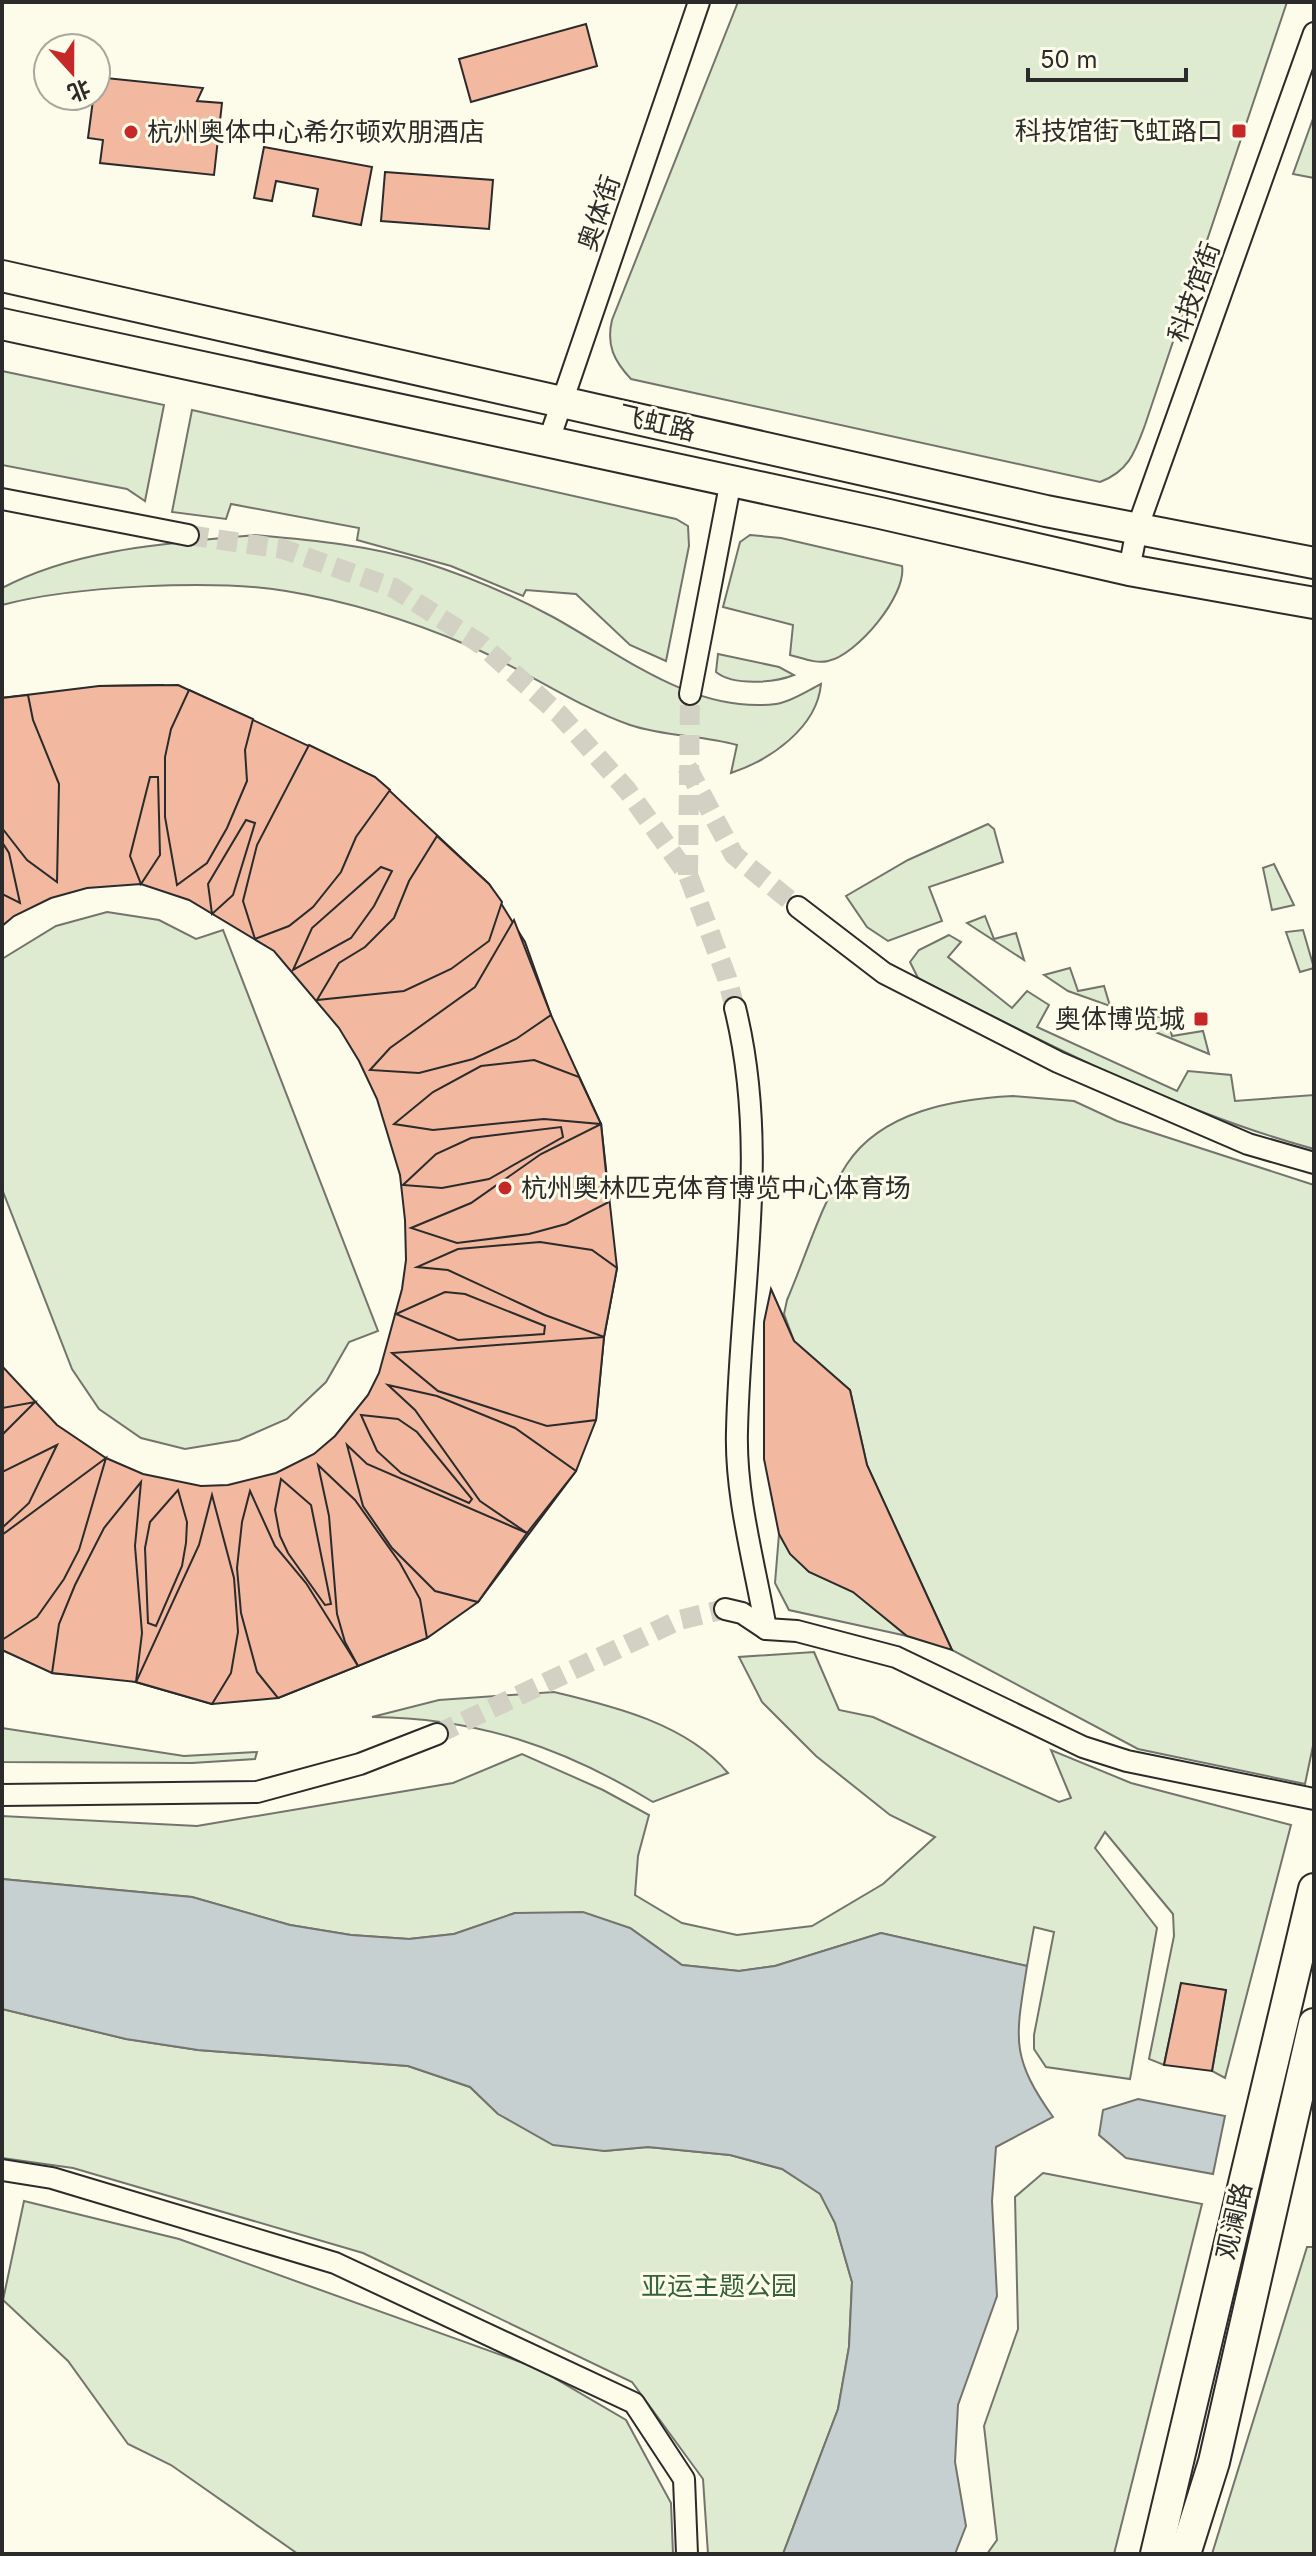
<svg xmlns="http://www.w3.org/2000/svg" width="1316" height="2556" font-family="Inter,'Noto Sans SC',sans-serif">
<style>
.green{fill:#deebd1;stroke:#74746e;stroke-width:2}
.water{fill:#c7d0d0;stroke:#74746e;stroke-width:2}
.building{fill:#f2b8a0;stroke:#2b2b2b;stroke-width:2}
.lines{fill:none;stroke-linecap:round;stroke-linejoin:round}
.street-tunnel{stroke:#d3d1c4;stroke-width:20;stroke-dasharray:20 10;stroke-linecap:butt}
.street-casing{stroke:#2b2b2b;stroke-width:24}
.primary-casing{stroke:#2b2b2b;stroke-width:34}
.street{stroke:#fdfbea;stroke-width:20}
.primary{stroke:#fdfbea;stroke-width:30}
.poi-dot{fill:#c62828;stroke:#fdfbea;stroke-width:3}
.labels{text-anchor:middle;stroke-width:6;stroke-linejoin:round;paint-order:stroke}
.poi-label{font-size:26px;fill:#2b2b2b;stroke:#fdfbea;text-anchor:end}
.street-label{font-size:26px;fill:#2b2b2b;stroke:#fdfbea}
.park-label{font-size:26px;fill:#34623c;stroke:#fdfbea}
</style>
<rect width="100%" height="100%" fill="#fdfbea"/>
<g class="green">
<path d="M738,2h549l-142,423c-10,27 -16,46 -45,57l-469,-103c-17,-18 -25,-34 -19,-59z"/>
<path d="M1314,116v62l-21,-4z"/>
<path d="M2,371l162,34 -19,96 -18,-12 -125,-24z"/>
<path d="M192,410l484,109 12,7 1,20 -23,115 -36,-16 -54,-51 -50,-4 -3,6 -72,-30 -94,-26 2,-12 -128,-24 -5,15 -54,-7z"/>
<path d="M255,535c56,5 114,10 168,27 44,14 89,33 130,55 69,38 140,97 223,87 15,-2 31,-13 45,-20 -4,44 -51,76 -90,89l6,-28c-35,-10 -71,-8 -107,-20 -57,-20 -107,-57 -163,-80 -56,-24 -121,-44 -181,-54 -73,-12 -213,-5 -284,14v-17c76,-40 169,-45 253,-53z"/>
<path d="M750,535l31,3 121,28c5,29 -45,89 -74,95 -12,3 -26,-3 -38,-6l3,-30 -70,-18 17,-65z"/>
<path d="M718,654l61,13 15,8c-20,8 -61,11 -78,-3z"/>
<path d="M988,824l6,5 9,33 -74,25 13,34 -54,20 -21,-14 -21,-31 62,-36z"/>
<path d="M1274,864l20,41 -22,5 -9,-42z"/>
<path d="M107,912l52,8 37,19 27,-9 155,401 -29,11 -23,40 -39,37 -48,21 -54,9 -44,-11 -42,-29 -27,-40 -70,-180v-230l54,-33z"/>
<path d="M985,916l9,23 22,-6 8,27 -57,-37z"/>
<path d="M1303,930l11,38 -14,4 -14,-40z"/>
<path d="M949,935l12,7 -13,15 64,51 15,-17 22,14 -12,22 140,64 11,-20 43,4 4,26 79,-6v54c-139,-38 -268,-105 -396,-171l-8,-16 9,-12z"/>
<path d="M1070,968l8,23 26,-5 6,20 -42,-15 -24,-16z"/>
<path d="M1167,1015l5,21 31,-5 6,23 -78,-32z"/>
<path d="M1013,1096l61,5 43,20 197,64v556l-9,43 -167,-35 -186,-99 -85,-185 -17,-75 -56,-49 -10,-27 3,-14c19,-44 34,-96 60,-136 35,-53 108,-65 166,-68z"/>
<path d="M779,1534c21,39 39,37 74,57 19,12 37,31 54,45l-118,-26 -14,-27z"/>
<path d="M814,1652l25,58 34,7 186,85 12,-4 -20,-48 80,33 160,42 -66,253 -13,-7 14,-81 -45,-6 -17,81 -15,-6 25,-123 -1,-22 -68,-82 -10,16 62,80 -27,151 -84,-12 -12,-18v-14l20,-103 -20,-5 -7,39 -146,-33 -106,33 -36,5 -57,-6 -52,-37 -115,-15 -61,21 -45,5 -58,-4 -61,-10 -98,-28 -190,-18v-63l195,10 256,-43 69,-29 81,36 46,25 -11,41 -3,39 47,28 55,12 75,-9 71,-42 52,-47 -45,-22 -74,-59 -54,-54 -23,-45z"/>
<path d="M554,1692c59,14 133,32 174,81l-75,29c-90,-55 -176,-84 -281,-85l67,-17z"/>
<path d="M2,1728l182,28 73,-4 -2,7 -63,4 -190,-1z"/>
<path d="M2,2009l124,30 72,11 210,16 62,21 28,27 106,37 44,-4 82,8 52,14 39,25 14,29 17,59 -3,65 -11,62 -55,145h-75l-5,-75 -71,-97 -269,-129 -290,-85 -71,-10z"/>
<path d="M1043,2173l159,31 -88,350h-127l10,-14 -13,-114 34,-97 -3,-132z"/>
<path d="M24,2201l155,38 358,129 89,52 45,83 2,51h-375l-127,-89 -43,-21 -60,-83 -65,-61z"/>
<path d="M1307,2247h7v307h-102z"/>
</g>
<g class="water">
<path d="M2,1879l190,18 98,28 61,10 58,4 45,-5 61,-21 68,-1 47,16 52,37 57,6 36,-5 106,-33 146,33c-11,72 -18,89 26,151l-57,30 -4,54 5,95 -39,109 -3,57 11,64 -11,28h-172l55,-145 11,-62 3,-65 -17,-59 -15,-29 -38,-25 -52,-14 -82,-8 -44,4 -51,-6 -55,-31 -28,-27 -62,-21 -210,-16 -72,-11 -124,-30z"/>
<path d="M1138,2099l87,17 -12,58 -87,-16 -27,-23 4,-25z"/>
</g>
<g class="building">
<path d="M586,24l11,42 -126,36 -12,-43z"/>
<path d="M96,77l107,11 -6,13 25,2 -8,72 -114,-12 3,-23 -15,-2z"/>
<path d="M264,147l108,20 -11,58 -48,-9 5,-27 -42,-8 -4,20 -18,-3z"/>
<path d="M385,172l108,8 -4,49 -108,-8z"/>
<path d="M163,685l-5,55 -31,77 -18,25 -9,35 -27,-55 -5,-33 11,-58 14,-24 6,-21z"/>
<path d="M178,685l197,92 114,107 36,58 26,73 50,109 16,144 -13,69 -8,83 -20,51 -98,131 -51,36 -149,60 -66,6 -87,-25 -73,-6 -50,-23v-284l55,59 49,33 37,16 58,12 27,-1 48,-12 38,-19 21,-18 33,-41 11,-22 23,-84 4,-29 -1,-40 -5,-45 -23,-76 -18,-38 -20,-33 -65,-77 -85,-51 -48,-16 -54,4 -36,10 -37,18 -12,10v-228l97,-12z"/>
<path d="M189,690l64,29 -8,31 2,31 -20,47 -20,35 -30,22 -12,-68v-60l6,-28z"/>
<path d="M28,695l5,25 26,64 -2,98 -30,-22 -25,-32v-130z"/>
<path d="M309,745l66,32 15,13 -34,47 -15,35 -28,35 -24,19 -34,13 -12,-38 14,-56z"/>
<path d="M150,777h8l2,78 -19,29 -11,-28z"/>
<path d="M246,820l9,3 -22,72 -21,19 -4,-30z"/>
<path d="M437,836l52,48 13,18 -13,39 -38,28 -47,22 -87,9 22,-37 26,-16 29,-29 15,-37z"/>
<path d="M2,842l7,11 11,50 -18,-9z"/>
<path d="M381,867l11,4 -18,35 -23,32 -58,32 19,-42z"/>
<path d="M514,920l37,95 -35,24 -43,20 -54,14 -49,-3 20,-22 85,-61z"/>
<path d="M534,1060l45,17 22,47 -57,-5 -111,11 -39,-6 39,-32 48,-26z"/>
<path d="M601,1124l8,78 -43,22 -37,10 -72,9 -46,-15 60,-25 70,-49z"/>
<path d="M561,1127l2,10 -74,42 -47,9 -39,-3 33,-31 35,-16z"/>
<path d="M540,1242l52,8 25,18 -13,69 -59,-22 -97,-45 -31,-3 41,-18z"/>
<path d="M771,1289l23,52 56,49 17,75 85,185 -45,-14 -54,-44 -44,-20 -19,-18 -11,-20 -15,-75v-137z"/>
<path d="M445,1292l20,2 80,32 -1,8 -86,6 -62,-26z"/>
<path d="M604,1337l-8,83 -49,6 -109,-35 -46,-38z"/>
<path d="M388,1385l49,11 78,32 61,43 -49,62 -47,-32 -65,-91z"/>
<path d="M35,1402l-33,33v-27z"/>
<path d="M361,1415l37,4 19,13 55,67 -3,4 -68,-30 -24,-22z"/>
<path d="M57,1445l-28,58 -27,25v-56z"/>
<path d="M347,1445l20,19 160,69 -49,69 -43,-11 -43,-43 -29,-42z"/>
<path d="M106,1458l-27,92 -15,29 -27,38 -35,23v-105z"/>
<path d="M318,1465l37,35 45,63 20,36 7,39 -69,28 -13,-24 -8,-28 -8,-98z"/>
<path d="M281,1479l30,26 20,99 -6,1 -37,-52 -8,-17 -5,-26z"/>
<path d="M141,1482l-6,64 7,87 -6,49 -84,-9 7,-49 16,-39 29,-57z"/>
<path d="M178,1490l9,32 -1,21 -4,23 -26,60 -8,-3 -3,-75 5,-26z"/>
<path d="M250,1491l25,55 31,37 52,83 -80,32 -21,-26 -16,-59 -4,-45 5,-46z"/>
<path d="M212,1495l22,83 4,54 -7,41 -19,31 -76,-22 63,-137z"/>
<path d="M1181,1983l45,7 -14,81 -48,-6z"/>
</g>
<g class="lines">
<g class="street-tunnel">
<path d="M188,535l95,14 111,39 88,57 78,70 67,75 61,85 39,103 8,30"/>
<path d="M687,767l47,88 64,52"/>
<path d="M688,875l2,-181"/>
<path d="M437,1734l242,-114 46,-11"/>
</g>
<g class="street-casing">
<g id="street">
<path d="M549,440l150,-438"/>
<path d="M2,499l186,36"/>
<path d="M1129,570l8,-41 177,-496"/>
<path d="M690,694l41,-214"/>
<path d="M798,907l86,66 174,89 190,82 66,19"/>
<path d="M735,1008c35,141 5,280 2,423 -2,65 18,134 29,198"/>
<path d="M725,1609l17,4 24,16 31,2 99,26 187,90 44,14 187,38"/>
<path d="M2,1795l255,-3 103,-28 77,-30"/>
<path d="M2,2170l50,8 283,85 299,140 50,76 3,75"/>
</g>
</g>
<g class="primary-casing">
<g id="primary">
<path d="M2,276l1044,235 268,52"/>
<path d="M2,324l878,189 249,57 185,33"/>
<path d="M1156,2554l158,-665"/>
<path d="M1185,2554l29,-92 100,-438"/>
</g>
</g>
<use href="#street" class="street"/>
<use href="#primary" class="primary"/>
</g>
<g class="poi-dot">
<rect x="1231" y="123" width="16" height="16" rx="4"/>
<circle cx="131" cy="132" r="8"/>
<rect x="1193" y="1011" width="16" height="16" rx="4"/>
<circle cx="505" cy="1188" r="8"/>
</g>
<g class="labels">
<g class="poi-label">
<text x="1223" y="140">科技馆街飞虹路口</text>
<text x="147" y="141" text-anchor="start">杭州奥体中心希尔顿欢朋酒店</text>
<text x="1185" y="1028">奥体博览城</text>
<text x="521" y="1197" text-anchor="start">杭州奥林匹克体育博览中心体育场</text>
</g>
<g class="street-label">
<text transform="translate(599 213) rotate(-71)" y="9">奥体街</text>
<text transform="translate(1194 292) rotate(-70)" y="9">科技馆街</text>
<text transform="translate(657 423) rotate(13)" y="9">飞虹路</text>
<text transform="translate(1234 2221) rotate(-77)" y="9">观澜路</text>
</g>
<g class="park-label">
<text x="719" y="2295">亚运主题公园</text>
</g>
</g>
<rect width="1316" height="2556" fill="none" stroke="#2b2b2b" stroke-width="8"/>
<g transform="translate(72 72) rotate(159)"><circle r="38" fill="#fdfbea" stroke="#a9a89e" stroke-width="2"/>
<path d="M0-6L14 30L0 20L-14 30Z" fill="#c62828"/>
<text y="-12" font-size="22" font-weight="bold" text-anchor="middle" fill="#2b2b2b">北</text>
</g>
<path d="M1028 68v12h158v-12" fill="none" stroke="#2b2b2b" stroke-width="4"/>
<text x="1040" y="68" font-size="24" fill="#2b2b2b" stroke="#fdfbea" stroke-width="6" paint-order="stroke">50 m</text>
</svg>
